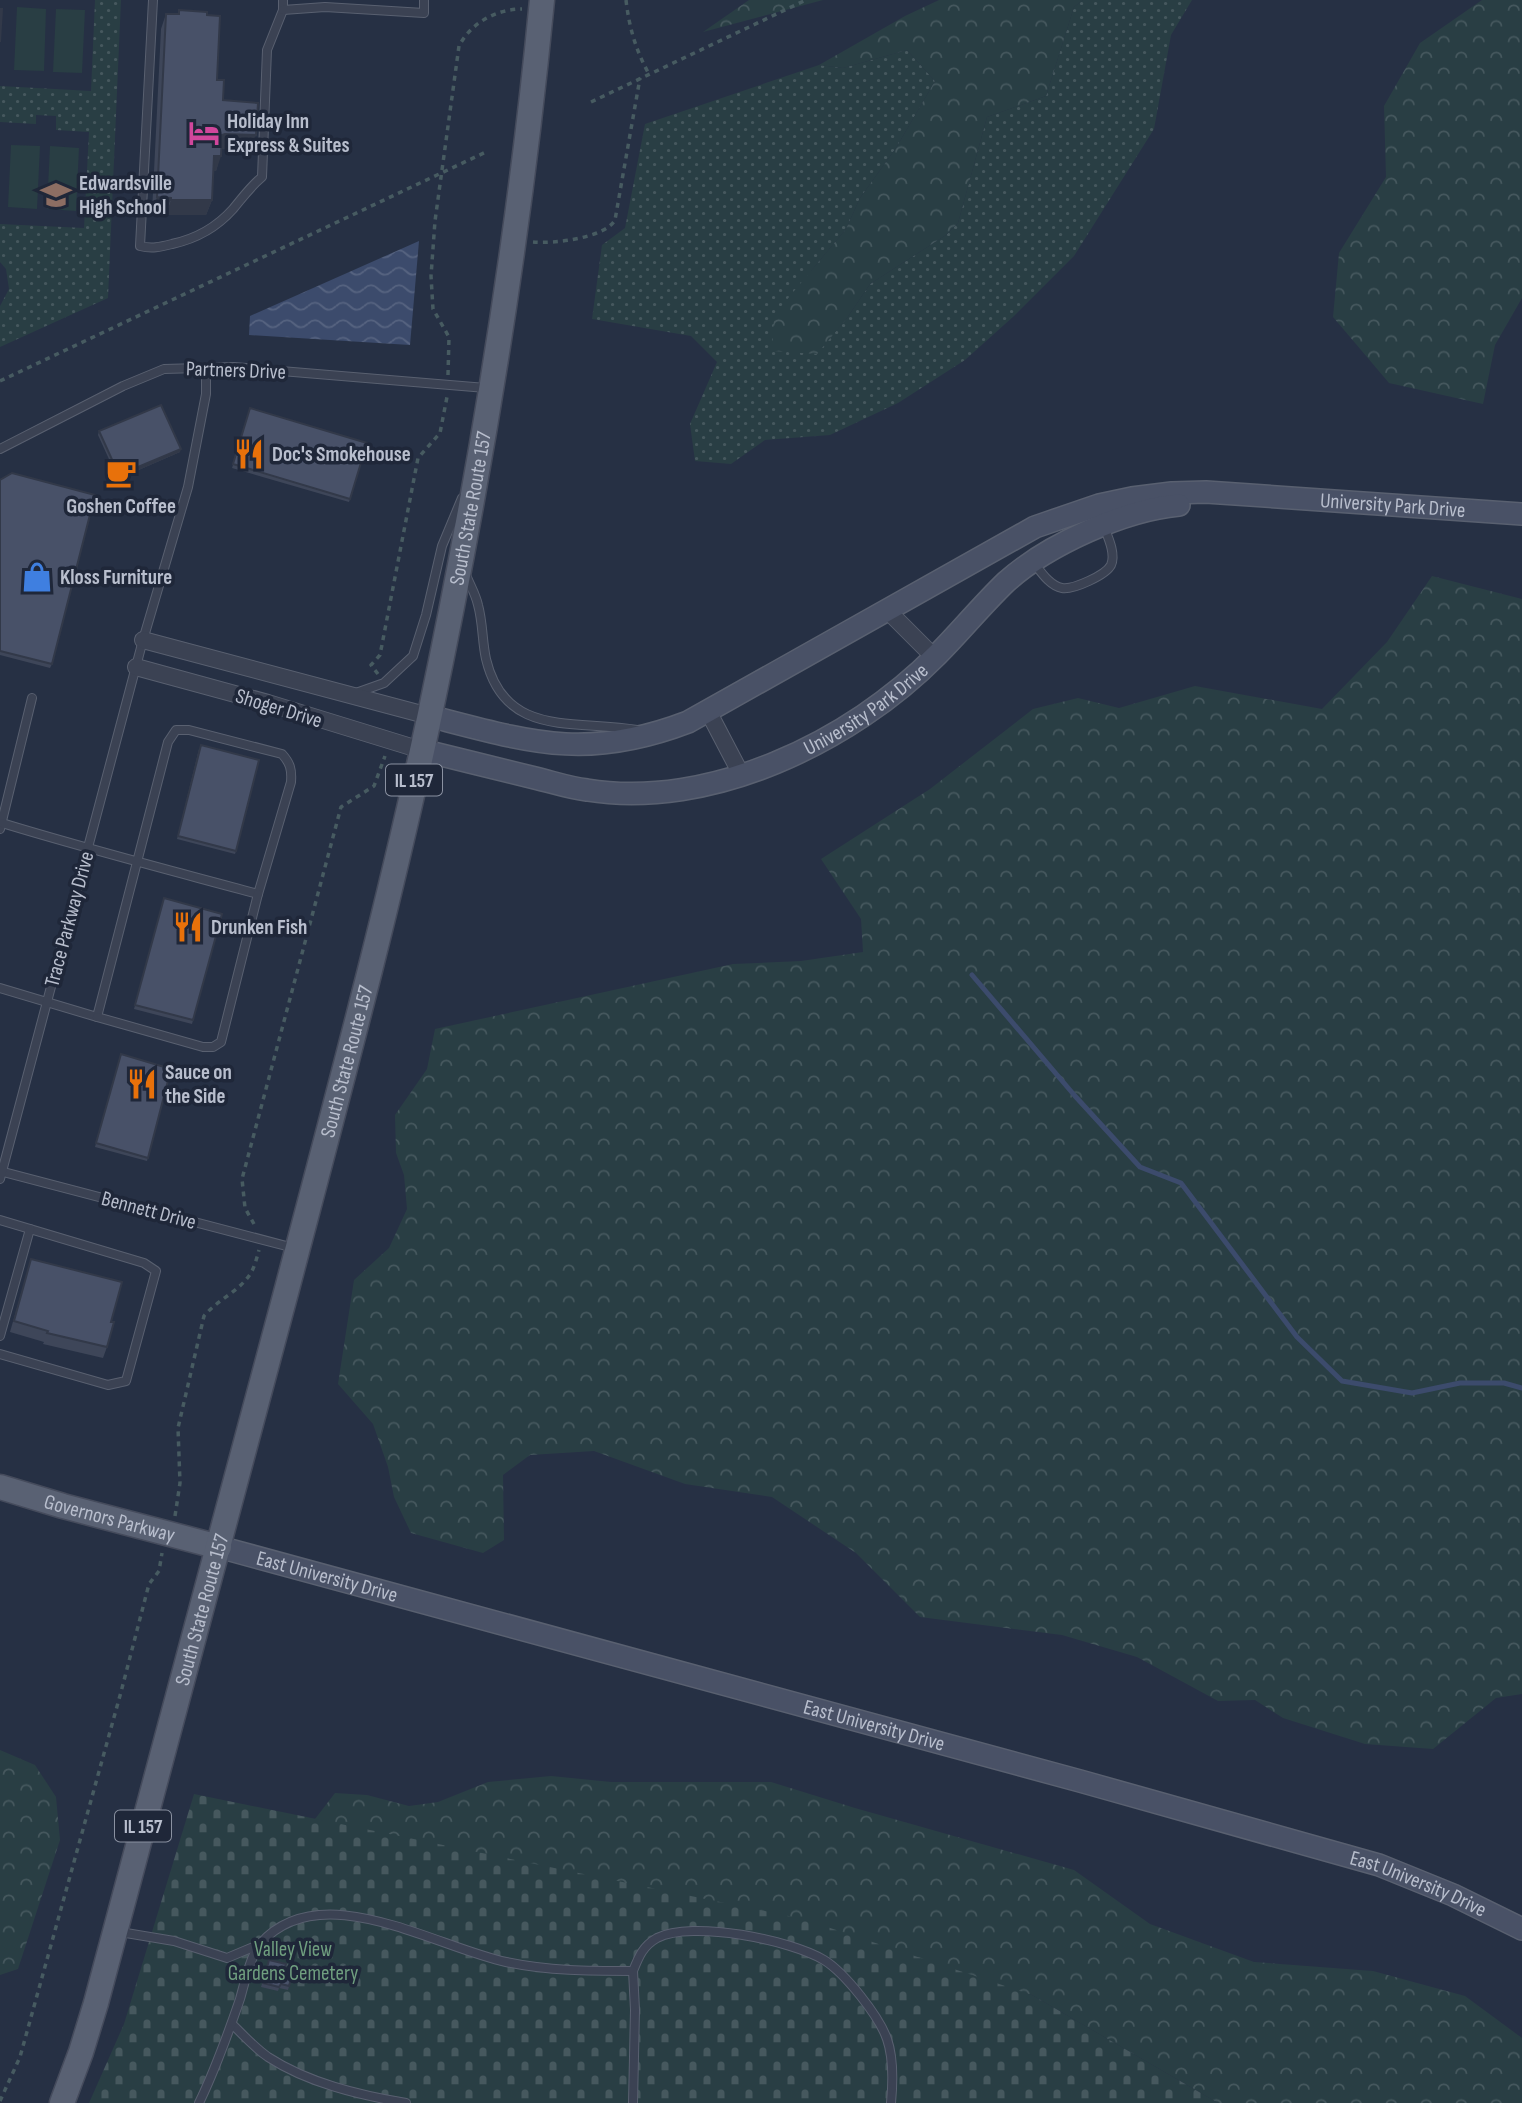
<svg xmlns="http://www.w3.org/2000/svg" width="1522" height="2103" font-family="'Sofia Sans Condensed',sans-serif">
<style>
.green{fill:url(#green-dots)}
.forest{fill:url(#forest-crowns)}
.cemetery{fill:url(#cemetery-stones)}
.pitch{fill:#293e44}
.water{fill:url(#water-waves)}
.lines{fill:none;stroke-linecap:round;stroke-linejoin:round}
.stream{stroke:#3c4b6c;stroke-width:5}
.lane-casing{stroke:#596070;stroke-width:10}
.street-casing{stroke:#596070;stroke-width:18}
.secondary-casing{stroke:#596070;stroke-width:24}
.primary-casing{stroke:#454b5c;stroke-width:27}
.path{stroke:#475b61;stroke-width:3.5;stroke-dasharray:5 5;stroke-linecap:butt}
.lane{stroke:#3b4253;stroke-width:8}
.street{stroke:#3b4253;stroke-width:16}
.secondary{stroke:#495166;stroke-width:21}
.primary{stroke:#596173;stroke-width:24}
.wall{fill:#3e4659}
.shaded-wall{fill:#323949}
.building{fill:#485168;stroke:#323949;stroke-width:2}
.labels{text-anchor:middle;stroke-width:7;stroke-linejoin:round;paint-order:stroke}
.shield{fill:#1f2739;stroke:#8a91a1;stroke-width:2}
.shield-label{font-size:19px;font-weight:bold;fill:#b8becd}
.poi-label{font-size:21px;font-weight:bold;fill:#b8becd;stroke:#1f2739;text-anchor:start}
.street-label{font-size:21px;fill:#b8becd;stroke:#1f2739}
.park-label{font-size:21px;fill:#6f9e7f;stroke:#1f2739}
</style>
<defs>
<pattern id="green-dots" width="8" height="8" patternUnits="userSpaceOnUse" patternTransform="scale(1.75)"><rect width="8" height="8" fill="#293e44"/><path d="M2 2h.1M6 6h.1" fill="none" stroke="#46585e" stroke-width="1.8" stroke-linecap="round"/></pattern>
<pattern id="forest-crowns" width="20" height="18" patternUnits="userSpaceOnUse" patternTransform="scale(1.75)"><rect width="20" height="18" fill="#293e44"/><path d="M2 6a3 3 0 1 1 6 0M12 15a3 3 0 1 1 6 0" fill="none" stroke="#46585e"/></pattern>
<pattern id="cemetery-stones" width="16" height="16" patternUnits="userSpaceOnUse" patternTransform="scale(1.75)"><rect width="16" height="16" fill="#293e44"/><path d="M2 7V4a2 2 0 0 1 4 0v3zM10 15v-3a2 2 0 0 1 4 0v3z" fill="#46585e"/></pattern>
<pattern id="water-waves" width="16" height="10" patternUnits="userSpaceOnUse" patternTransform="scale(1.75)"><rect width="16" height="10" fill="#3c4b6c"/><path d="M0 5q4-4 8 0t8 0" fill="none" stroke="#566380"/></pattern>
</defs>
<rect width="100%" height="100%" fill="#263044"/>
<g class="green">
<path d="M95,0h26l-13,298 -108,49v-41l9,-17 -3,-20 -6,-7v-38l84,4 5,-96 -33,-2v-14l-20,-1v9l-36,-2v-36l91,5z"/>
<path d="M1083,0h109l-21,35 -17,94 -80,127 -60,60 -49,44 -67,43 -68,32 -65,5 -34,24 -36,-3 -5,-37 27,-62 -26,-26 -99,-17 10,-74 23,-17 20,-104 174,-59 24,3 64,-18 28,31 -39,67 -36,50 -14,31 -35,42 5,83 31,-36 23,-34 76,-49 12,-12 29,-106 59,-21 28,-89z"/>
</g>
<g class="forest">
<path d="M749,0h74l-120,32z"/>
<path d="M939,0h144l-9,7 -28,89 -59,21 -29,106 -12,12 -76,49 -23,34 -30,36 -45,-3 2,-36 72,-86 14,-31 36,-50 39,-67 -28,-31 -64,18 -24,-3 86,-49z"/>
<path d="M1482,0h40v298l-27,47 -12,59 -94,-21 -56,-66 6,-64 47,-76 -2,-71 36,-63z"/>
<path d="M1432,576l90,23v1095l-26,4 -63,51 -68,-5 -82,-26 -28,-18 -37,1 -81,-44 -75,-22 -142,-18 -64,-64 -84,-56 -87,-13 -91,-33 -64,4 -27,20 1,65 -21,13 -72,-20 -17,-36 -6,-30 -15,-43 -35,-40 16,-104 35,-32 18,-39 -3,-34 -8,-22 -1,-38 32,-46 8,-40 298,-65 68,-3 62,-9 -2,-33 -40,-60 109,-70 103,-80 45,-11 41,10 76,-22 127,23 65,-67z"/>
<path d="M0,1750l35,15 21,32 4,43 -42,129 -18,6z"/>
<path d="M551,1776l60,6h160l84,26 219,62 76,54 104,38 119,9 92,25 57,42v65h-304l-186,-108 -717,-176 20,-26 32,2 42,11 29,-4 50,-20z"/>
</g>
<path class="cemetery" d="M194,1794l609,125 229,76 186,108h-1129l35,-79z"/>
<g class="pitch">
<path d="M17,7l29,2 -2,62 -30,-1z"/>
<path d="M56,9l29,1 -3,63 -29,-1z"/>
<path d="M11,145l29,1 -3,63 -29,-2z"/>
<path d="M50,146l29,2 -3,63 -29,-2z"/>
</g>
<path class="water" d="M419,241l-9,104 -161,-10 1,-19z"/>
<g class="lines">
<path class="stream" d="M972,975l103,121 65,71 41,16 116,154 45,44 70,12 48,-10h44l18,5"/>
<g class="lane-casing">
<g id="lane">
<path d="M153,0l-13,246c12,3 20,1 32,-2 23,-5 45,-17 61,-35 10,-12 17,-22 29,-32l5,-127 16,-40v-10"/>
<path d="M283,10l42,-3 99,6v-13"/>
<path d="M0,449l123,-63 41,-17 70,-2 252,21"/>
<path d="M1034,563c7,9 16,23 28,25 11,2 44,-13 49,-23 5,-11 -3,-28 -7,-38"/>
<path d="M466,575c4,10 10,20 12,30 5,18 4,36 8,54 19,80 90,60 151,71"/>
<path d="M353,694l31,-11 29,-27 13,-41 16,-69 20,-48"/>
<path d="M0,829l32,-131"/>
<path d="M0,988l97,29 71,-275 8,-12h13l93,24c8,9 10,15 9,28l-33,112c-85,-23 -171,-45 -256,-71"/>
<path d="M97,1017l106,30h10l8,-5 37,-148"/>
<path d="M0,1171l294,77"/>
<path d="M0,1179l143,-539 45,-153 18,-93v-26"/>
<path d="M0,1220l144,43 12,8 -30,110 -18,4 -108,-31"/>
<path d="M0,1336l30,-107"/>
<path d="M120,1932l54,9 53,17 31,-13"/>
<path d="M633,1971c6,-15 10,-25 24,-33 35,-18 134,2 167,22 21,13 55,56 63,79 7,20 6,43 4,64"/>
<path d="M232,2024c11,11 23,24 36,33 40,26 91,38 138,46"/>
<path d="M199,2103c16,-33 29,-69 41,-104 4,-14 11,-45 20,-55 60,-69 175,3 246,18 42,9 84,9 127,9l2,39 -2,93"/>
</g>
</g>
<g class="street-casing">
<g id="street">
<path d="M887,610l48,48"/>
<path d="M143,640l286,76"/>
<path d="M136,667l132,36 153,47"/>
<path d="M708,711l34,65"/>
</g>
</g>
<g class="secondary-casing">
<g id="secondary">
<path id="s1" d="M429,716c101,26 157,45 259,6l347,-195 64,-22 33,-7 40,-5 34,-1 316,22"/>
<path id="s2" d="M421,750c38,9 76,19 114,28 17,4 34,10 52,12 123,20 264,-48 350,-135 23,-23 45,-50 69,-73 41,-37 118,-72 173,-77"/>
<path id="s3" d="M219,1547l861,234 299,84 74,30 69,34"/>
</g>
</g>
<g class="primary-casing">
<g id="primary">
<path id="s4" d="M0,1487l63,19 156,41"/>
<path id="s5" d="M62,2103l19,-51 15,-49c64,-239 129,-478 192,-718 50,-190 101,-379 142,-571 50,-236 89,-474 112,-714"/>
</g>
</g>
<g class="path">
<path d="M626,0c3,27 10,51 23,74"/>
<path d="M591,102l215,-102"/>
<path d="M533,242c20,2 72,-4 82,-22l25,-142"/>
<path d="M448,375l1,-38 -16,-28 -2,-33 4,-55 24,-175c12,-23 37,-37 63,-37"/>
<path d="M0,381l488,-230"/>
<path d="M378,674l-7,-9 9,-10 38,-197 22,-25 7,-36"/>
<path d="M254,1224l-9,-16 -3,-29 99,-372 33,-21 11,-30"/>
<path d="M175,1516l5,-33 -2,-55 26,-112c14,-17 37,-25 48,-45 3,-6 5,-14 7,-21"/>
<path d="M0,2101l20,-44 101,-365 28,-108 10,-13 3,-18"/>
</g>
<use href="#lane" class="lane"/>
<use href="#street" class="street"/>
<use href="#secondary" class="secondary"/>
<use href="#primary" class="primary"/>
</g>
<g class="wall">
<path d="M179,10l28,5 10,65 6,20 28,50 -29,-1 -6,22h-3l-1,29 -6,15h-40v-2l-14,-1 9,-183 5,-15h12z"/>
<path d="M250,408l117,35 -18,59 -117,-34z"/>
<path d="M99,431l81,21 -62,27 -20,-44z"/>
<path d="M0,480l52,184 -2,4 -50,-13z"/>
<path d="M199,749l37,102 -1,3 -58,-15z"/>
<path d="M164,898l58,16 -30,110 -58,-15z"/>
<path d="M121,1054l50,15 -24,92 -52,-14z"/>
<path d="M31,1259l80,63 -4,25 -4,11 -60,-14 1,-2 -34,-10z"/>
<path d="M269,1960l16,7 9,2 -6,21 -9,-2 -1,3 -17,-4z"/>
</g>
<g class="shaded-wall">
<path d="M225,134l31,1 -5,15 -32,-1 3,-14z"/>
<path d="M214,156h7l-5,15h-7z"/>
<path d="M157,197l14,1 -5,15 -14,-1z"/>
<path d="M171,200h41l-6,15h-40z"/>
<path d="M181,449l-1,3 -62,27 1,-4z"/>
</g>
<g class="building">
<path d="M0,9h2l-2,33z"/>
<path d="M179,10l28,2v3l13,1 -3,64h7l-1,20 35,3 -2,32 -31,-1 -3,1 -1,21h-7l-2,44h-41v-2l-14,-1 9,-183h13z"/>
<path d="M161,405l20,44 -62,26 -20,-44z"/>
<path d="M250,408l117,35 -17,56 -117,-35z"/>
<path d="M12,473l83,22 -43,169 -52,-13v-171z"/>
<path d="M201,745l58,15 -23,91 -58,-15z"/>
<path d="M164,898l58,16 -29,106 -58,-15z"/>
<path d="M121,1054l50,15 -23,89 -52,-15z"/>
<path d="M31,1259l91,23 -11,40h3l-7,25 -60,-14 1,-2 -34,-10z"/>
<path d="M269,1960l17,4 -1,3 9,2 -5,17 -8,-2 -2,3 -16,-4z"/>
</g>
<defs>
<g id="hotel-bare" transform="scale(2.415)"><path d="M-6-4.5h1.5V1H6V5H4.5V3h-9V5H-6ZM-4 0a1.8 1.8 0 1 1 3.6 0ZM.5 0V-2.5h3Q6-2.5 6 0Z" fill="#d1479c" stroke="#1f2739" stroke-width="2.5" paint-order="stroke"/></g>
<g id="school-bare" transform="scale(2.415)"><path d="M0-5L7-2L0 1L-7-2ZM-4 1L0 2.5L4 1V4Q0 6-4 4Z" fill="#8d6e63" stroke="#1f2739" stroke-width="2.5" paint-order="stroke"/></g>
<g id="restaurant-bare" transform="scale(2.415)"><path d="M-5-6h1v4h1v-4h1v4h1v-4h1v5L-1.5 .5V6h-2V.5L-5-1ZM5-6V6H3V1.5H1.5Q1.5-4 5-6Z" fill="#e8710a" stroke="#1f2739" stroke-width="2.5" paint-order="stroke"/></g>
<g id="cafe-bare" transform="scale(2.415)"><path d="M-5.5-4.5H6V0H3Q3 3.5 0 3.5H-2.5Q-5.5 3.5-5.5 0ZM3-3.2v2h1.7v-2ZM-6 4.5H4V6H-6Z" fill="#e8710a" stroke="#1f2739" stroke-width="2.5" paint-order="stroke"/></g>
<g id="shop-bare" transform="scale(2.415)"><path d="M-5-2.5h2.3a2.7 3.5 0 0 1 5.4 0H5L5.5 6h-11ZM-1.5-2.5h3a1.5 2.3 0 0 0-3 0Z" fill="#3f7fe0" stroke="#1f2739" stroke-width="2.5" paint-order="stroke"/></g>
</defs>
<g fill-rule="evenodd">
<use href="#hotel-bare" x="204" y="133"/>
<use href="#school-bare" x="56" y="195"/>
<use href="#restaurant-bare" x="249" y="454"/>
<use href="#cafe-bare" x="121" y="473"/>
<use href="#shop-bare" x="37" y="577"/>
<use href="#restaurant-bare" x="188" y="927"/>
<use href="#restaurant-bare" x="142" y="1084"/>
</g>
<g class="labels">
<g class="shield">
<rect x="386" y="764.5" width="56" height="31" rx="5"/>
<rect x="115" y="1810.5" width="56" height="31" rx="5"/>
</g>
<g class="shield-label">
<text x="414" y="787">IL 157</text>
<text x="143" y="1833">IL 157</text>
</g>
<g class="poi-label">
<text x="227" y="128">Holiday Inn<tspan x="227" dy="24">Express &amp; Suites</tspan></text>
<text x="79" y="190">Edwardsville<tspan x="79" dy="24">High School</tspan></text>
<text x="272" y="461">Doc's Smokehouse</text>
<text x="121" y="513" text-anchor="middle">Goshen Coffee</text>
<text x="60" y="584">Kloss Furniture</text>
<text x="211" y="934">Drunken Fish</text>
<text x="165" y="1079">Sauce on<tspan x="165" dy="24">the Side</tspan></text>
</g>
<g class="street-label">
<text transform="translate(236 370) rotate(2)" y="7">Partners Drive</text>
<text dy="7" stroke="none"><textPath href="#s1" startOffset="1026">University Park Drive</textPath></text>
<text dy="7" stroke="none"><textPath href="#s5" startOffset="1647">South State Route 157</textPath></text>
<text dy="7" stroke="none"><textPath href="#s2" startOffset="469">University Park Drive</textPath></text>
<text transform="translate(279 708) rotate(17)" y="7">Shoger Drive</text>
<text transform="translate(69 919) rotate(-75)" y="7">Trace Parkway Drive</text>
<text dy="7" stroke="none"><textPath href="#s5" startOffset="1080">South State Route 157</textPath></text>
<text transform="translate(149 1210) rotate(15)" y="7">Bennett Drive</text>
<text dy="7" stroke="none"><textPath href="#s4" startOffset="114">Governors Parkway</textPath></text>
<text dy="7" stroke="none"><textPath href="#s3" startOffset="112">East University Drive</textPath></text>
<text dy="7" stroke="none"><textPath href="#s5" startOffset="513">South State Route 157</textPath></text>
<text dy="7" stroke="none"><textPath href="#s3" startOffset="679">East University Drive</textPath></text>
<text dy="7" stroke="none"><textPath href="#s3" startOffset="1246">East University Drive</textPath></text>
</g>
<g class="park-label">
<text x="293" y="1956">Valley View<tspan x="293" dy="24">Gardens Cemetery</tspan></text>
</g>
</g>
</svg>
